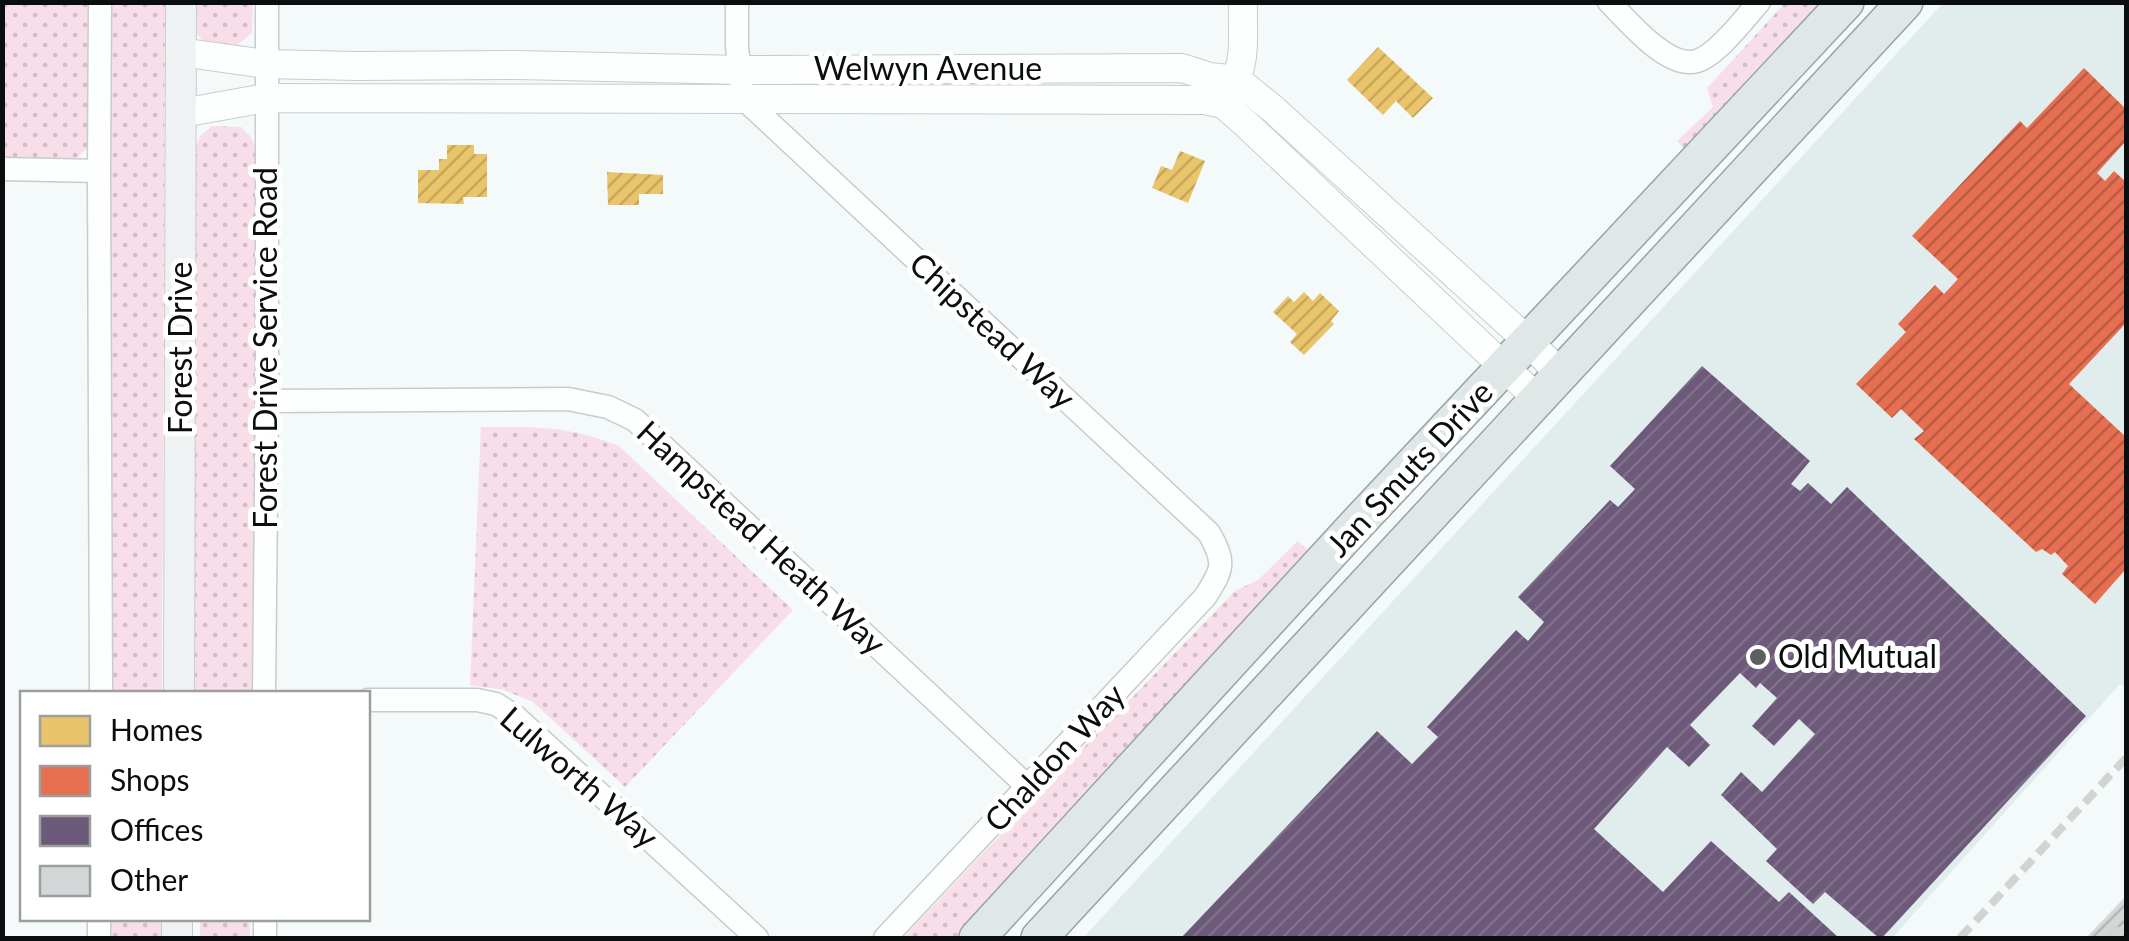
<svg xmlns="http://www.w3.org/2000/svg" width="2129" height="941" font-family="Lato,sans-serif">
<style>
.built{fill:#e1eded}
.grass{fill:url(#grass-dots)}
.homes{fill:url(#homes-hatch)}
.shops{fill:url(#shops-hatch)}
.offices{fill:url(#offices-hatch)}
.building{fill:url(#building-hatch)}
.lines{fill:none;stroke-linecap:round;stroke-linejoin:round}
.minor-casing{stroke:#c8cccc;stroke-width:25}
.tertiary-casing{stroke:#c8cccc;stroke-width:30}
.secondary-casing{stroke:#c8cccc;stroke-width:32}
.primary-casing{stroke:#95a5a6;stroke-width:38}
.minor{stroke:#fdfefe;stroke-width:22}
.tertiary{stroke:#fdfefe;stroke-width:28}
.secondary{stroke:#eef2f2;stroke-width:30}
.primary{stroke:#dfe7e7;stroke-width:35}
.rail{stroke:#d2d4d4;stroke-width:8;stroke-dasharray:15 8;stroke-linecap:butt}
.poi-dot{fill:#5d6060;stroke:#fff;stroke-width:4}
.labels{text-anchor:middle;stroke-width:10;stroke-linejoin:round;paint-order:stroke}
.street-label{font-size:32px;fill:#0b0e0e;stroke:#fff}
.poi-label{font-size:32px;fill:#0b0e0e;stroke:#fff;text-anchor:start}
</style>
<defs>
<pattern id="grass-dots" width="8" height="8" patternUnits="userSpaceOnUse" patternTransform="scale(2.5)"><rect width="8" height="8" fill="#f8dee8"/><path d="M2 2h.1M6 6h.1" fill="none" stroke="#d3bdc6" stroke-width="1.8" stroke-linecap="round"/></pattern>
<pattern id="homes-hatch" width="6" height="6" patternUnits="userSpaceOnUse" patternTransform="scale(2.5)"><rect width="6" height="6" fill="#e9c46a"/><path d="M-1 1l2-2M0 6l6-6M5 7l2-2" fill="none" stroke="#c6a75b"/></pattern>
<pattern id="shops-hatch" width="6" height="6" patternUnits="userSpaceOnUse" patternTransform="scale(2.5)"><rect width="6" height="6" fill="#e76f51"/><path d="M-1 1l2-2M0 6l6-6M5 7l2-2" fill="none" stroke="#b95a42"/></pattern>
<pattern id="offices-hatch" width="6" height="6" patternUnits="userSpaceOnUse" patternTransform="scale(2.5)"><rect width="6" height="6" fill="#6d597a"/><path d="M-1 1l2-2M0 6l6-6M5 7l2-2" fill="none" stroke="#7f7089"/></pattern>
<pattern id="building-hatch" width="6" height="6" patternUnits="userSpaceOnUse" patternTransform="scale(2.5)"><rect width="6" height="6" fill="#d4d7d7"/><path d="M-1 1l2-2M0 6l6-6M5 7l2-2" fill="none" stroke="#b5b7b7"/></pattern>
</defs>
<rect width="100%" height="100%" fill="#f4f9f9"/>
<path class="built" d="M1943,3h183v685l-6,-4 -228,254h-809z"/>
<g class="grass">
<path d="M3,3h86l-1,144 -11,11 -12,8 -62,3z"/>
<path d="M109,3h56l-3,688 -2,3 -47,-1 -6,-10z"/>
<path d="M195,3h58l-1,30 -21,17 -27,-7 -9,-13z"/>
<path d="M1785,3h38l-135,150 -11,-12 36,-34 -6,-19z"/>
<path d="M212,126l29,1 10,10 6,14 -5,542 -62,1 4,-544 6,-14z"/>
<path d="M481,427c54,0 86,-2 138,19l174,164 -168,177 -92,-85 -29,-12 -34,-5z"/>
<path d="M1298,541l14,13 -348,384h-61l130,-138 202,-209 23,-11z"/>
<path d="M106,919h60l1,19h-61z"/>
<rect x="200" y="919" width="50" height="19"/>
</g>
<g class="homes">
<path d="M1378,47l55,51 -20,20 -17,-17 -13,14 -36,-35z"/>
<path d="M447,145h27v9h13v43h-24l1,7 -46,-1v-33h21v-11h8z"/>
<path d="M1180,151l25,10 -17,42 -36,-15 9,-22 11,4z"/>
<path d="M607,172l56,3v19h-24v11h-31z"/>
<path d="M1304,292l9,9 7,-8 19,18 -8,10 3,3 -30,31 -14,-13 7,-8 -24,-22 15,-16 6,6z"/>
</g>
<path class="shops" d="M2084,68l42,41v32l-29,32 8,8 9,-10 12,11v141l-57,61 57,53v132l-31,35 -33,-30 6,-8 -13,-14 -4,3 -9,-6 -6,3 -122,-113 10,-8 -23,-22 -9,9 -36,-34 50,-52 -8,-8 37,-39 9,9 14,-15 -46,-43 108,-115 7,7z"/>
<path class="offices" d="M1702,366l108,95 -19,23 9,7 8,-8 23,21 16,-17 239,229 -204,222h-3l-54,-46 -12,12 -47,-43 11,-12 -56,-54 20,-23 21,20 53,-58 -16,-15 -25,27 -22,-20 25,-28 -17,-15 -4,5 -16,-15 -50,52 20,20 -21,22 -22,-20 -73,82 69,63 48,-51 68,61 10,-10 50,46h-658l196,-207 35,33 26,-27 -11,-10 89,-97 12,11 16,-19 -26,-25 92,-97 8,7 17,-18 -25,-23z"/>
<path class="building" d="M2126,896v42h-40z"/>
<g class="lines">
<g class="minor-casing">
<g id="minor">
<path d="M100,2l-1,169 2,523"/>
<path d="M737,2v45l6,51 466,435c17,30 14,36 -4,64l-320,341"/>
<path d="M1609,2c19,19 59,68 88,59 20,-6 48,-43 62,-59"/>
<path d="M2,169l97,2"/>
<path d="M267,401l301,-2 40,8 27,13 393,367"/>
<path d="M264,694l3,-293v-399"/>
<path d="M368,700h109l19,4 20,13 241,221"/>
<path d="M265,918v20"/>
<path d="M99,938v-20"/>
</g>
</g>
<g class="tertiary-casing">
<g id="tertiary">
<path d="M180,52l86,12 91,2 160,-1 224,5 441,-2 28,9 27,3 36,29 256,233 32,33"/>
<path d="M1229,93c19,-31 13,-56 14,-91"/>
<path d="M182,113l84,-15 939,2 18,4 22,19 294,277"/>
</g>
</g>
<g class="secondary-casing">
<g id="secondary">
<path d="M179,694l2,-692"/>
<path d="M177,938v-20"/>
</g>
</g>
<g class="primary-casing">
<g id="primary">
<path d="M977,938l378,-412 491,-524"/>
<path d="M1039,938l866,-936"/>
</g>
</g>
<use href="#minor" class="minor"/>
<use href="#tertiary" class="tertiary"/>
<use href="#secondary" class="secondary"/>
<use href="#primary" class="primary"/>
<g class="rail">
<path d="M1960,938l166,-180"/>
<path d="M2108,938l18,-18"/>
</g>
</g>
<circle class="poi-dot" cx="1758" cy="657" r="10"/>
<g class="labels">
<g class="street-label">
<text x="928" y="80">Welwyn Avenue</text>
<text transform="translate(992 331) rotate(43)" y="11">Chipstead Way</text>
<text transform="translate(181 348) rotate(-90)" y="11">Forest Drive</text>
<text transform="translate(266 348) rotate(-90)" y="11">Forest Drive Service Road</text>
<text transform="translate(1410 469) rotate(-47)" y="11">Jan Smuts Drive</text>
<text transform="translate(761 538) rotate(43)" y="11">Hampstead Heath Way</text>
<text transform="translate(1055 758) rotate(-47)" y="11">Chaldon Way</text>
<text transform="translate(579 778) rotate(41)" y="11">Lulworth Way</text>
</g>
<g class="poi-label">
<text x="1778" y="668">Old Mutual</text>
</g>
</g>
<rect width="2129" height="941" fill="none" stroke="#0b0e0e" stroke-width="10"/>
<rect x="20" y="691" width="350" height="230" fill="#ffffff" stroke="#9d9f9f" stroke-width="2.5"/>
<rect x="40" y="716" width="50" height="30" fill="#e9c46a" stroke="#9d9f9f" stroke-width="2.5"/>
<text x="110" y="741" font-size="30" fill="#0b0e0e">Homes</text>
<rect x="40" y="766" width="50" height="30" fill="#e76f51" stroke="#9d9f9f" stroke-width="2.5"/>
<text x="110" y="791" font-size="30" fill="#0b0e0e">Shops</text>
<rect x="40" y="816" width="50" height="30" fill="#6d597a" stroke="#9d9f9f" stroke-width="2.5"/>
<text x="110" y="841" font-size="30" fill="#0b0e0e">Offices</text>
<rect x="40" y="866" width="50" height="30" fill="#d4d7d7" stroke="#9d9f9f" stroke-width="2.5"/>
<text x="110" y="891" font-size="30" fill="#0b0e0e">Other</text>
</svg>
